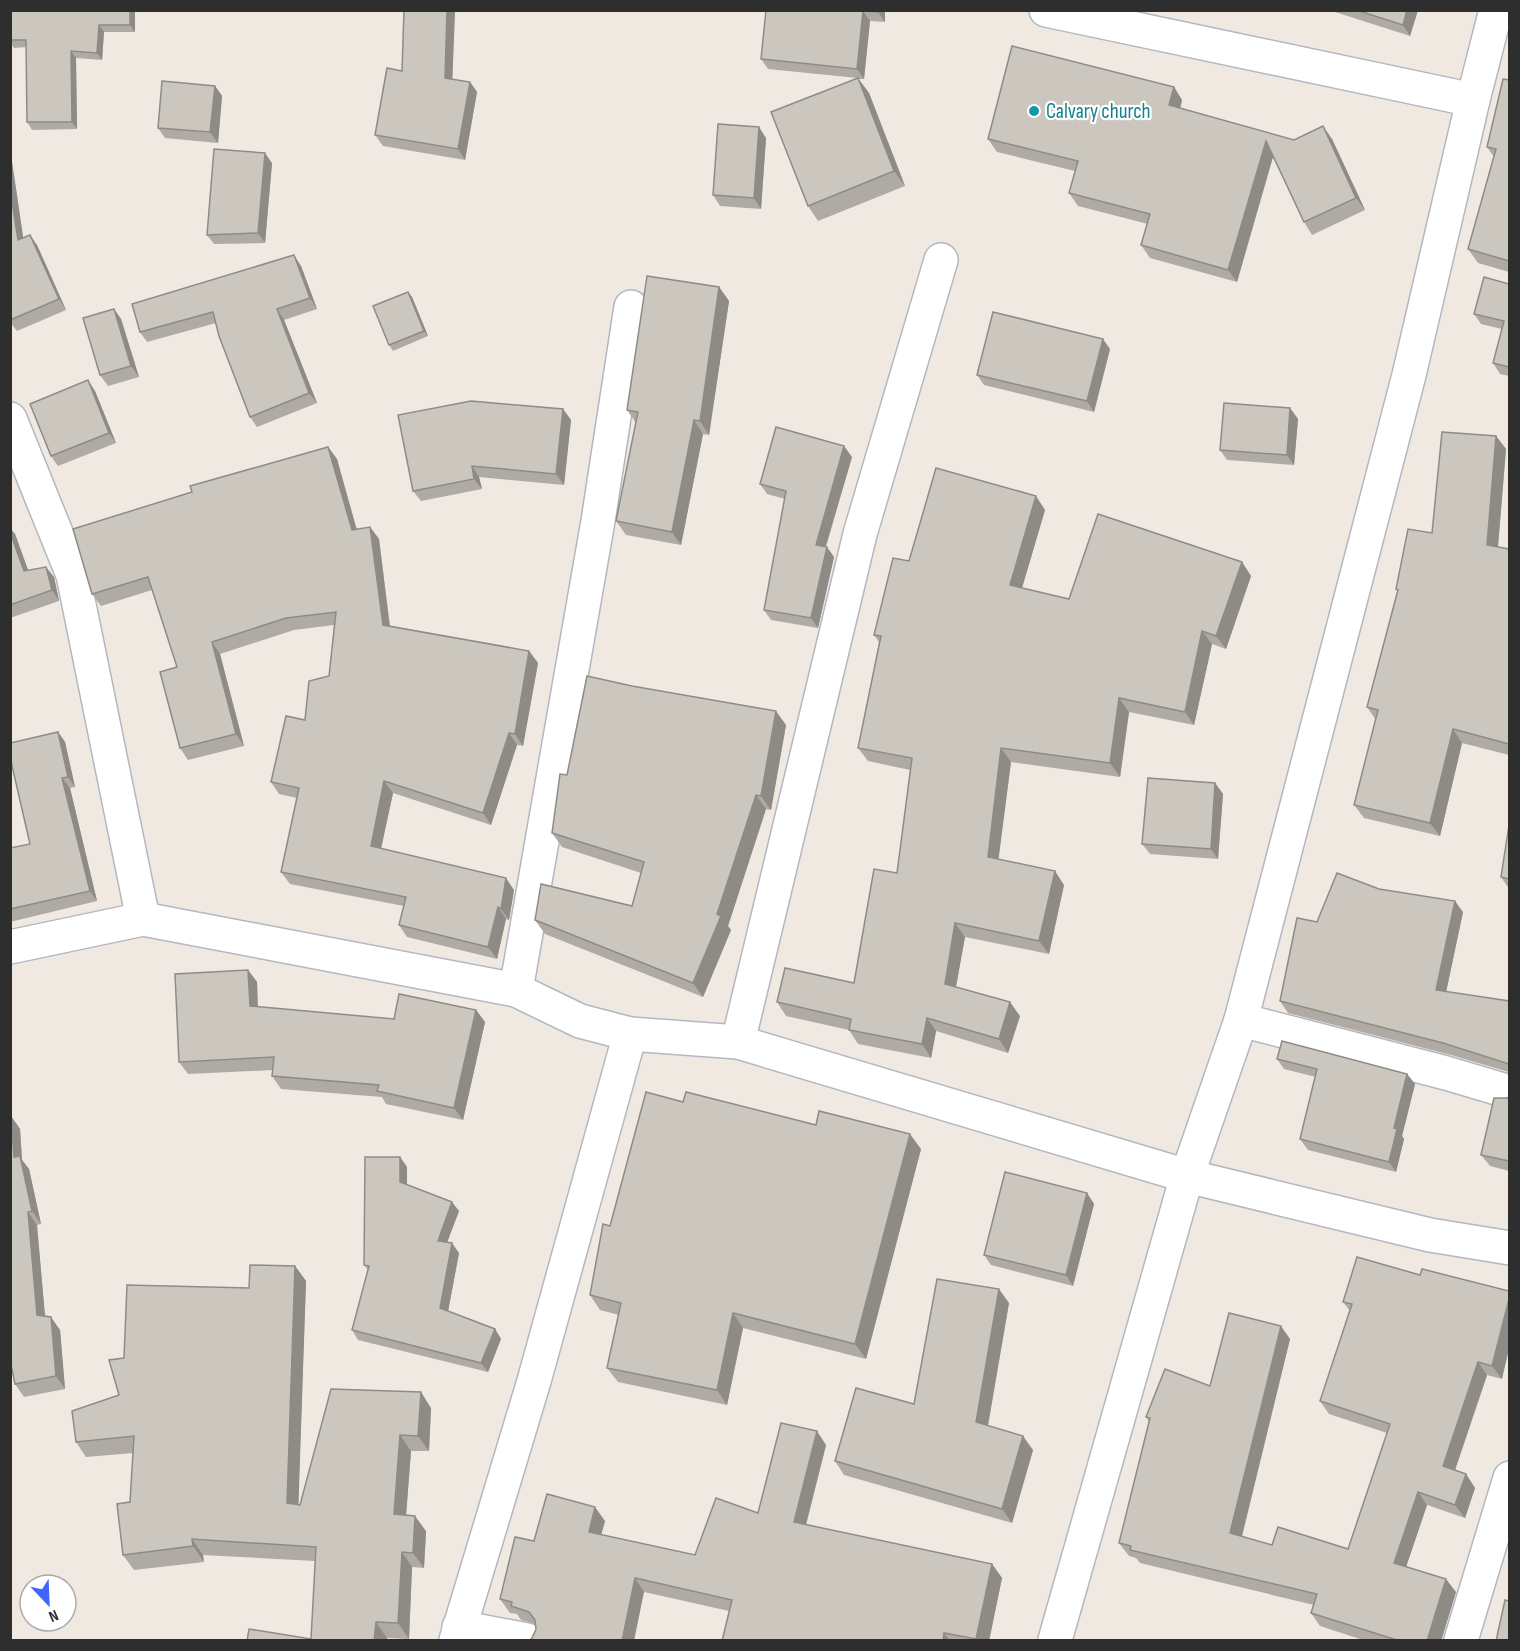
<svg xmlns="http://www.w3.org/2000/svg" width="1520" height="1651" font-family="'Sofia Sans Condensed',sans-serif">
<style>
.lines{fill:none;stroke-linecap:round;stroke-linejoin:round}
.minor-casing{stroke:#b4b7c1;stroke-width:36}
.secondary-casing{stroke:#b4b7c1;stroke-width:36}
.minor{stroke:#fff;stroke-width:33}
.secondary{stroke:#fff;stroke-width:33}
.wall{fill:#afaba4}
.shaded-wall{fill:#8e8b86}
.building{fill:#cbc7bf;stroke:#8e8b86;stroke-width:1.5}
.culture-dot{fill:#0f9aa8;stroke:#fff;stroke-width:2}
.labels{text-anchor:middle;stroke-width:4.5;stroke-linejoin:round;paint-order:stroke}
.culture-label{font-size:21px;fill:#0d838f;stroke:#fff;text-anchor:start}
</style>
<rect width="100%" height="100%" fill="#efe9e1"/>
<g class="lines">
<g class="minor-casing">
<g id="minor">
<path d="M1046,10l427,90"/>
<path d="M10,419l63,156 70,344"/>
<path d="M10,947l133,-28 373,71 64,31 50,13 108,8 449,134 243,59 80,13"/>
<path d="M516,990l82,-469 33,-214"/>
<path d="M1241,1020l205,53 64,19"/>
<path d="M738,1042l122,-508 81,-274"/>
<path d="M459,1627l68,13"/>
<path d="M456,1640l78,-259 96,-347"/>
<path d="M1461,1640l49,-162"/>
</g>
</g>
<g class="secondary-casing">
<path id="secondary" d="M1055,1640l132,-464 54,-156 168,-645 64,-275 23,-90"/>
</g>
<use href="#minor" class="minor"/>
<use href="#secondary" class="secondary"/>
</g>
<g class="wall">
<path d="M10,10h125v22h-31l-2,28 -26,-2 1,71 -45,1 -5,-8v-75l-13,1 -2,-3h-2z"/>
<path d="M404,10h51l-3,69 18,3 7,10 -12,68 -82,-14 -8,-11 27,-64z"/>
<path d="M766,10h119v12l-15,-1 -6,58h-6l11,14 36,93 -87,35 -10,-15 49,-128 -89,-9 -7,-10z"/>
<path d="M1334,10h84l-8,26 -75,-24z"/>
<path d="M1509,80v192l-31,-9 -10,-14 26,-92 -7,-10z"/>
<path d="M215,86l7,10 -4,47 -53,-5 -7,-10z"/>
<path d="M1174,87l8,13 -2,8 114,32 38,-1 33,71 -53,25 -8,-13 -31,-65 -36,125 -87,-24 -9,-13 7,-21 -70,-18 -9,-13 6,-22 -78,-19 -9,-13z"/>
<path d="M766,138l-5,71 -41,-3 -7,-11z"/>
<path d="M10,148l13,89 14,8 29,65 -49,21 -7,-9z"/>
<path d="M272,163l-7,80 -51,1 -7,-9z"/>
<path d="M301,266l16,43 -33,11 33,83 -60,24 -7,-10 -34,-94 -69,19 -7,-10z"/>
<path d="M1509,284v92l-9,-2 -7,-11 9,-34 -21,-5 -7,-10z"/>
<path d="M719,287l10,14 -20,134 -6,-1 -22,111 -55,-10 -10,-14 20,-98 -9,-13z"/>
<path d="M408,292l4,5 16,39 -35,15 -4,-6z"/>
<path d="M114,309l7,10 18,58 -31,9 -8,-11z"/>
<path d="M1110,349l-16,63 -110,-27 -7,-10z"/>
<path d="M95,391l21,52 -58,23 -7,-10z"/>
<path d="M1290,408l8,11 -4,46 -67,-5 -7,-10z"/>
<path d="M563,409l8,11 -7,65 -85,-8 3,12 -61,12 -8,-10z"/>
<path d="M1496,436l10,13 -8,98 11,2v206l-47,-12 -22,93 -76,-18 -10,-13 22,-85 -9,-13 30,-116 -1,-2z"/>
<path d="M328,447l9,12 19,70 14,-2 9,12 11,87 139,25 9,12 -15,83 -6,-1 -26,80 -98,-32 -12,55 133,42 -5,30 -3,-1 -9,40 -90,-22 -8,-12 5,-19 -114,-22 -9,-12 16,-74 -18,-4 -8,-12 58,-106 5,-51 -40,5 -74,24 24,92 -56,14 -8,-12 -3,-81 -25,-77 -51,16 -9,-12 100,-102z"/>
<path d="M852,457l-26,90 8,10 -16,71 -47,-8 -7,-10 21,-111 -18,-5 -7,-10z"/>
<path d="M1045,510l-23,78 47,11 173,-37 9,14 -25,73 -14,-5 -18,81 -65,-13 -9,65 -109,-15 -13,98 66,25 -15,69 -84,-17 -9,50 64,29 -12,37 -72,-22 -5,27 -73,-14 -9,-14 -63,-14 -9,-14 77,-19 43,-110 13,-103 -42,-9 -10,-13 21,-106 -5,-7 35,-74z"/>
<path d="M10,528l5,6 13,36 26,7 5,24 -49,17z"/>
<path d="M786,725l-15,85 -5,-1 -38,117 3,4 -28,67 -158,-63 -10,-14 97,-14 9,-33 -79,-26 -10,-14 15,-58z"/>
<path d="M58,732l7,10 10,45 -5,1 27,113 -87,21v-74l20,-4z"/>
<path d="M1215,783l8,11 -5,65 -68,-5 -8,-10z"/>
<path d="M1509,826v63l-8,-12z"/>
<path d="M1379,889l84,23 -17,80 63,9v71l-58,-17 -163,-42 -8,-12 37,-79z"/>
<path d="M248,970l9,12 1,25 136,12 82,-9 9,12 -22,98 -77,-16 -4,-7 -101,-8 -9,-13 1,-6 -85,4 -9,-12z"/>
<path d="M1277,1059l130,15 8,10 -13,52 2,3 -8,33 -88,-22 -8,-11 16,-62 -32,-8z"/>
<path d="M1509,1097v74l-19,-5 -9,-11 26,-57z"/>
<path d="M683,1102l133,23 105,24 -55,210 -123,-31 -16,77 -109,-23 -11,-14 12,-53 -19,-5 -10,-15 20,-69z"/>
<path d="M11,1116l9,13 2,31 7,9 12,55 -4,1 8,91 15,14 5,59 -41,8 -9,-13 -2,-13h-3z"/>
<path d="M400,1157l7,10v18l52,26 -12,32 12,10 -11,58 47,18 6,10 -13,33 -130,-32 -6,-10 16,-60 -4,-5z"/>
<path d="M1087,1193l7,11 -21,82 -82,-21 -7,-10z"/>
<path d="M295,1266l11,15 -8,224h2l131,-97 -2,43h-18l-5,64 20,16 -2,37 -12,-1 -3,72 -22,-1 -76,1 4,-78 -112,-6 1,7 -70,8 -11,-15 7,-53 3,-49 -47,4 -10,-15 43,-47 130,-107z"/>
<path d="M1420,1275l89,16 -7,88 -15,-4 -32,95 11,4 9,14 -10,30 -38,-13 -21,62 50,25 -15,49h-75l-46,-15 -9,-13 3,-8 -174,-42 -4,-5 -7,-2 -10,-13 30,-121 -3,-5 64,-31 80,-47 -48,198 30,8 76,4 39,-116 -58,-19 -9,-13 30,-90 -7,-9z"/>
<path d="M1009,1303l-21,123 45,24 -21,73 -168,-48 -9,-14 79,-57z"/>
<path d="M826,1445l-20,80 186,39 10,14 -13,63h-267l7,-30 -85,-19 -112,46 4,-9 -1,-5 -14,-4 -4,-6 -7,-1 -10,-14 34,-58 71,-20 -4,14 94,20 63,-42z"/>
</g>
<g class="shaded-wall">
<path d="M130,10h5v22l-5,-7z"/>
<path d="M447,10h8l-3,78 -7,-10z"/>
<path d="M878,10h7v12l-7,-10z"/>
<path d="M1407,10h11l-8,26 -7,-11z"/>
<path d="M863,11l7,10 -6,58 -7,-10z"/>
<path d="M99,25l5,7 -2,28 -5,-7z"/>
<path d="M71,51l5,7 1,71 -5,-7z"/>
<path d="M858,78l11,15 36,93 -11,-15z"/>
<path d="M470,82l7,10 -12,68 -7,-11z"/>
<path d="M215,86l7,10 -4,47 -8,-11z"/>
<path d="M1174,87l8,13 -4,18 -9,-13z"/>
<path d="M1323,126l9,13 33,71 -9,-12z"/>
<path d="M759,127l7,11 -5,71 -7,-11z"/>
<path d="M1266,141l8,12 -37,129 -9,-12z"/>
<path d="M10,148l15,102 -7,-10 -8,-51z"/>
<path d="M265,153l7,10 -7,80 -7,-10z"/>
<path d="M30,235l7,10 29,65 -7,-11z"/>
<path d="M294,255l7,11 16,43 -7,-11z"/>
<path d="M719,287l10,14 -20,134 -9,-14z"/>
<path d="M408,292l4,5 16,39 -4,-5z"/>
<path d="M114,309l7,10 18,58 -8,-11z"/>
<path d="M277,309l7,11 33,83 -8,-10z"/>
<path d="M1103,339l7,10 -16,63 -7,-11z"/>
<path d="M88,380l7,11 21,52 -7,-10z"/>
<path d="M1290,408l8,11 -4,46 -7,-10z"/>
<path d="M563,409l8,11 -7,65 -8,-11z"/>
<path d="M694,420l9,14 -22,111 -9,-13z"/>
<path d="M1496,436l10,13 -9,109 -10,-13z"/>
<path d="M844,446l8,11 -29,98 -7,-10z"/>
<path d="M328,447l9,12 23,82 -8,-11z"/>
<path d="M472,466l7,11 3,12 -8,-10z"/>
<path d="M1036,496l9,14 -26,88 -9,-13z"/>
<path d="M370,527l9,12 12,98 -8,-12z"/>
<path d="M10,528l5,6 17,47 -8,-10 -14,-39z"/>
<path d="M827,547l7,10 -16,71 -7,-10z"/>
<path d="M1242,562l9,14 -25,73 -10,-13z"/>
<path d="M46,567l8,10 5,24 -7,-11z"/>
<path d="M1202,631l10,13 -18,81 -9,-13z"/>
<path d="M212,642l8,12 24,92 -8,-12z"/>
<path d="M529,651l9,12 -15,83 -8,-12z"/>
<path d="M1119,698l10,14 -9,65 -10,-14z"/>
<path d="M776,711l10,14 -15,85 -10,-14z"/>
<path d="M1453,729l9,14 -22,93 -10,-13z"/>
<path d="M58,732l7,10 10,45 -7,-10z"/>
<path d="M509,733l8,12 -26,80 -8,-12z"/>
<path d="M1001,748l10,14 -14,109 -9,-14z"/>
<path d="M62,778l8,10 27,113 -7,-10z"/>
<path d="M384,781l9,12 -14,65 -8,-12z"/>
<path d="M1215,783l8,11 -5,65 -7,-10z"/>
<path d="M756,795l10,14 -38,117 3,4 -28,67 -10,-14z"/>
<path d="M1055,871l9,14 -15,69 -10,-13z"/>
<path d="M506,878l8,12 -5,30 -8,-11z"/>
<path d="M1455,901l8,11 -19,90 -8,-12z"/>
<path d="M498,907l8,12 -9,40 -9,-12z"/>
<path d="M955,923l10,14 -11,60 -9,-13z"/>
<path d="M248,970l9,12 1,36 -8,-12z"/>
<path d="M1010,1002l10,14 -12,37 -9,-14z"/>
<path d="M476,1010l9,12 -22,98 -9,-12z"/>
<path d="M927,1018l9,13 -5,27 -9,-14z"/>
<path d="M1407,1074l8,10 -13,52 2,3 -8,33 -7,-10 5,-34z"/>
<path d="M11,1116l9,13 2,31 7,9 12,55 -9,-13 -18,-54z"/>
<path d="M910,1134l11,15 -55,210 -11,-15z"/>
<path d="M400,1157l7,10v24l-7,-9z"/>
<path d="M1087,1193l7,11 -21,82 -7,-11z"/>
<path d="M452,1202l7,9 -15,39 -6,-9z"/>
<path d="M28,1212l9,13 9,103 -9,-13z"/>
<path d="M452,1243l7,10 -12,64 -7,-9z"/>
<path d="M295,1266l11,15 -8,237 -11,-15z"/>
<path d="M999,1289l10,14 -23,133 -10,-14z"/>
<path d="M1509,1299v50l-7,30 -10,-13z"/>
<path d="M733,1313l10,15 -16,77 -10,-15z"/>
<path d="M51,1317l9,13 5,59 -9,-13z"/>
<path d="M1281,1326l9,13 -51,208 -9,-14z"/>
<path d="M495,1329l6,10 -13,33 -7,-9z"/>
<path d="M1478,1362l9,13 -35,104 -9,-13z"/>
<path d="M421,1392l10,16 -2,43 -11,-15z"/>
<path d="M817,1431l9,14 -23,91 -9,-14z"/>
<path d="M400,1435l11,16 -6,78 -11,-15z"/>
<path d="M1023,1436l10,14 -21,73 -10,-14z"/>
<path d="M1466,1474l9,14 -10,30 -10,-13z"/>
<path d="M1418,1492l9,13 -24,71 -9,-13z"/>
<path d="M595,1507l10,14 -7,25 -9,-14z"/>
<path d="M415,1516l11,15 -2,37 -11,-15z"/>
<path d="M192,1539l11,16 1,7 -11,-16z"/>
<path d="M402,1552l10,15 -3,72 -11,-16z"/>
<path d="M992,1564l10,14 -13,63h-12l-1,-2z"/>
<path d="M635,1578l9,14 -10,49h-12z"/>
<path d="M1446,1579l10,13 -15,49h-14z"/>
<path d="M376,1622l11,16v3h-13z"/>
<path d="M944,1633l6,8h-7z"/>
</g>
<g class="building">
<path d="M10,10h120v15h-31l-2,28 -26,-2 1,71h-45l-1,-82h-16z"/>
<path d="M404,10h43l-2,68 25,4 -12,67 -83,-14 12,-67 15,3z"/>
<path d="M766,10h112v2l-15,-1 -6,58 -96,-10z"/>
<path d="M1356,10h51l-4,15z"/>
<path d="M1012,46l162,41 -5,18 125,35 29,-14 33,72 -52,24 -38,-81 -38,129 -87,-25 9,-31 -81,-21 9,-32 -90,-22z"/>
<path d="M858,78l36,93 -86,35 -37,-94z"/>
<path d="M1503,79l6,1v181l-41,-12 28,-100 -9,-2z"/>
<path d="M162,81l53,5 -5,46 -52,-4z"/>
<path d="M718,124l41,3 -5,71 -41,-3z"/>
<path d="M214,149l51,4 -7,80 -51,2z"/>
<path d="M10,189l8,51 12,-5 29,64 -49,21z"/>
<path d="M294,255l16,43 -33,11 32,84 -59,24 -31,-81 -6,-24 -73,20 -8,-28z"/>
<path d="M647,276l72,11 -19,134 -6,-1 -22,112 -56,-11 22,-109 -11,-2z"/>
<path d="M1484,277l25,7v83l-16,-4 11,-42 -30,-7z"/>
<path d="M408,292l16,39 -35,14 -16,-39z"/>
<path d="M114,309l17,57 -31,9 -17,-57z"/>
<path d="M993,312l110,27 -16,62 -110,-26z"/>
<path d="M88,380l21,53 -58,23 -21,-52z"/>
<path d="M471,401l92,8 -7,65 -84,-8 2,13 -61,12 -15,-76z"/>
<path d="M1224,403l66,5 -3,47 -67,-5z"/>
<path d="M776,427l68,19 -28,99 11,2 -16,71 -47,-8 22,-119 -26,-7z"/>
<path d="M1442,432l54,4 -9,109 22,4v195l-56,-15 -23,94 -76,-18 24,-95 -11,-3 31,-117 -2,-1 12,-60 24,4z"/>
<path d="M328,447l24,83 18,-3 13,98 146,26 -14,83 -6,-1 -26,80 -99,-32 -13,65 135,32 -5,31 -3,-2 -10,40 -89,-22 7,-28 -125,-25 18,-84 -28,-6 15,-66 19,4 4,-39 20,-5 7,-64 -50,6 -74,24 24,92 -56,14 -20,-76 17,-5 -29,-90 -56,17 -19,-65 119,-37 -2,-6z"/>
<path d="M936,468l100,28 -26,89 59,14 29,-85 144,48 -26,74 -14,-5 -17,81 -66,-14 -9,65 -109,-15 -13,109 67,14 -16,70 -84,-18 -10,61 65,18 -11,37 -72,-21 -5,26 -73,-14 2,-11 -74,-17 8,-34 69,15 20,-114 23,4 15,-115 -54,-10 23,-112 -7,-1 19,-77 16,3z"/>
<path d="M10,532l14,39 22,-4 6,23 -42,15z"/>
<path d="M587,676l45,10 144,25 -15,85 -5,-1 -39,119 4,2 -28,67 -158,-63 6,-36 91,22 12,-44 -92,-29 8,-59 7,1z"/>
<path d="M58,732l10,45 -6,1 28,113 -80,18v-61l20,-4 -20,-87v-14z"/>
<path d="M1148,778l67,5 -4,66 -69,-5z"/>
<path d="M1509,825v54l-8,-2z"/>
<path d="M1337,873l42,16 76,12 -19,89 73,11v63l-66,-21 -163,-42 17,-83 20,4z"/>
<path d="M248,970l2,36 144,13 5,-25 77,16 -22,98 -77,-17 2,-6 -107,-9 2,-19 -95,5 -4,-88z"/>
<path d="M1282,1041l125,33 -13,54 3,1 -8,33 -89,-23 17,-70 -40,-10z"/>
<path d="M646,1092l37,10 3,-10 130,33 3,-14 91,23 -55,210 -122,-31 -16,77 -110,-22 14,-65 -31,-8 13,-71 7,2z"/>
<path d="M1509,1097v64l-28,-6 13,-57h13z"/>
<path d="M11,1116l3,41 6,-1 12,55 -4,1 9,103 14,2 5,59 -41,8 -5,-24z"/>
<path d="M365,1157h35v25l52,20 -14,39 14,2 -12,65 55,21 -14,34 -129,-33 17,-64 -5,-1z"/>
<path d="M1005,1172l82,21 -21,82 -82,-20z"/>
<path d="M1357,1257l63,18 2,-6 87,22v8l-17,67 -14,-4 -35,104 23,8 -11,31 -37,-13 -24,71 52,16 -19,62h-27l-89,-28 6,-19 -187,-44 1,-4 -12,-3 31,-125 -4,-1 19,-48 45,17 19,-73 52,13 -51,207 42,12 6,-18 70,22 42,-125 -70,-23 32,-97 -9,-2z"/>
<path d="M250,1265l45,1 -8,237 13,2 31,-116 90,3 -3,44 -18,-1 -6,79 21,2 -2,37 -11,-1 -4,71 -22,-1 -2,19h-127l2,-12 62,10 5,-92 -124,-8 1,7 -70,9 -6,-51 13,-2 4,-66 -58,6 -4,-31 47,-16 -10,-35 15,-2 3,-73 122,3z"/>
<path d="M937,1279l62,10 -23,133 47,14 -21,73 -167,-48 21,-73 58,16z"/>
<path d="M781,1423l36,8 -23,91 198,42 -16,75 -32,-6 -1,8h-221l10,-41 -97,-22 -13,63h-93l3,-3 4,-9 -1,-9 -6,-8 -18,-6 1,-4 -12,-3 15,-62 19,4 13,-47 48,13 -6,25 106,23 21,-57 42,15z"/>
<path d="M1505,1600l4,1v40h-13z"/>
</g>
<circle class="culture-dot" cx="1034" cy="111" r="6"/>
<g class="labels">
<g class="culture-label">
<text x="1046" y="118">Calvary church</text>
</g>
</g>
<rect width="1520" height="1651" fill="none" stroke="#2e2e2e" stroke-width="24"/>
<g transform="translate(48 1603) rotate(157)"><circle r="28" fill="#ffffff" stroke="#ababab" stroke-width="1.5"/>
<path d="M0-4.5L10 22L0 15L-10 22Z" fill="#4264fb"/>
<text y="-9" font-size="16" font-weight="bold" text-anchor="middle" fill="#2e2e2e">N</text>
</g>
</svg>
